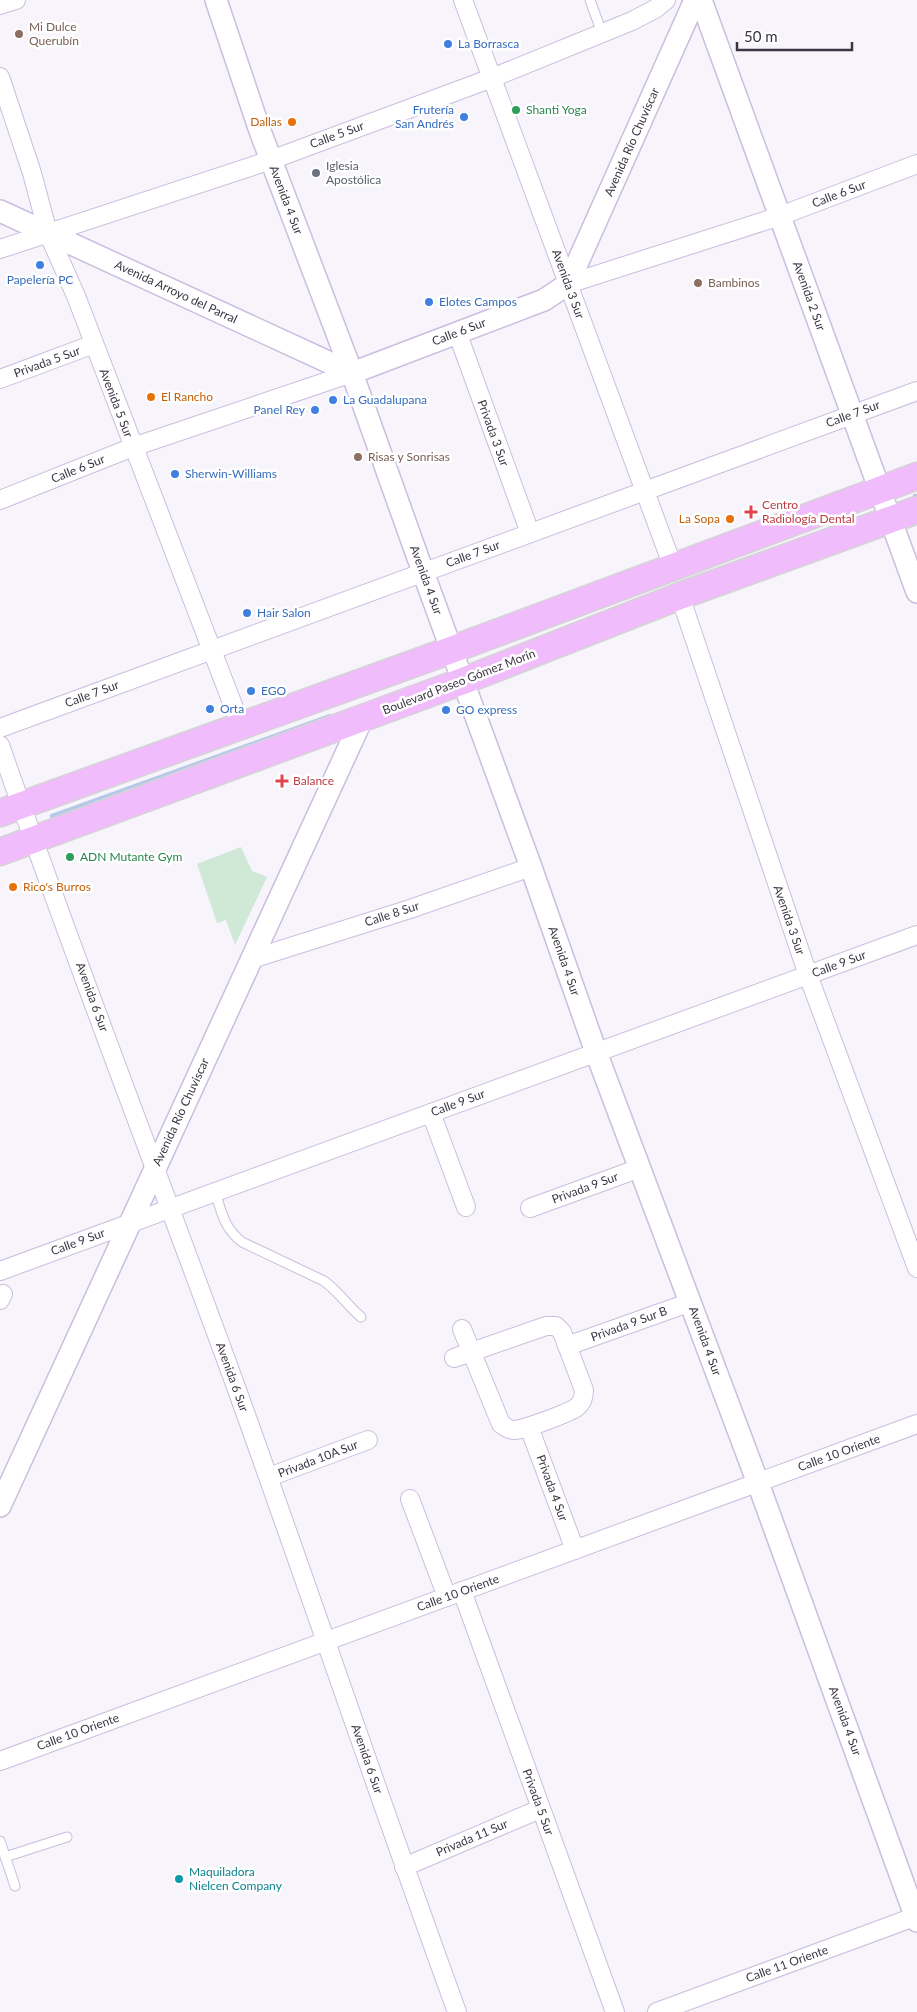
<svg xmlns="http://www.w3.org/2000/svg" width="917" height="2012" font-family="Lato,sans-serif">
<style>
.park{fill:#d0e8d6}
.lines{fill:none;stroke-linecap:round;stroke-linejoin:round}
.stream{stroke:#b4c9e8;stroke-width:4.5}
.service-casing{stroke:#cbbddf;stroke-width:11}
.minor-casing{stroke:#cbbddf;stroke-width:20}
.tertiary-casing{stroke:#cbbddf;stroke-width:24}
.primary-casing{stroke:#d4d3d6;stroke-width:29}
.service{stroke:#fff;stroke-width:9}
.minor{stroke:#fff;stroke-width:18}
.tertiary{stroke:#fff;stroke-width:21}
.primary{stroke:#f1bcfb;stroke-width:26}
.education-dot{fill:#8d6e63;stroke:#fff;stroke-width:2}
.shop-dot{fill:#3f7fe0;stroke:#fff;stroke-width:2}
.leisure-dot{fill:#2e9e5b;stroke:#fff;stroke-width:2}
.food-dot{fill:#e8710a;stroke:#fff;stroke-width:2}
.worship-dot{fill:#6b7280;stroke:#fff;stroke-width:2}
.health-dot{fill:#e0444e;stroke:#fff;stroke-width:2}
.culture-dot{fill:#0f9aa8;stroke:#fff;stroke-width:2}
.labels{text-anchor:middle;stroke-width:5;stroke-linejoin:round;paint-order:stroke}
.education-label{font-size:12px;fill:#785e54;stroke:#fff;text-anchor:start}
.shop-label{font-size:12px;fill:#366cbe;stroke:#fff;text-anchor:start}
.leisure-label{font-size:12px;fill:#27864d;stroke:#fff;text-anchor:start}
.food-label{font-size:12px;fill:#c56008;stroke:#fff;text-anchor:end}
.street-label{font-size:12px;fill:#3b3543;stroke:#fff}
.worship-label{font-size:12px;fill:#5b616d;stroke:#fff;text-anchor:start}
.health-label{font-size:12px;fill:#be3a42;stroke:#fff;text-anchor:start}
.culture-label{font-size:12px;fill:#0d838f;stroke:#fff;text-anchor:start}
</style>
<rect width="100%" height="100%" fill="#f7f4fb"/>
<path class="park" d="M241,847l11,24 15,6 -32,68 -9,-25 -9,3 -20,-59z"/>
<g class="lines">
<g class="stream">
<path d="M915,496h2"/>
<path d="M52,816l278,-100"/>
</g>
<g class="service-casing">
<g id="service">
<path d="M590,0l12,33"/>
<path d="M215,1192c7,21 9,36 27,50l82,39c14,10 24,25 37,36"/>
<path d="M0,1841l15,45"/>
<path d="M5,1857l62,-20"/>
</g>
</g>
<g class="minor-casing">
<g id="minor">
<path d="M463,0l210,567"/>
<path d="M0,5l16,-5"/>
<path d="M0,77l32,96 16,60 28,63 165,430"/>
<path d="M0,249l271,-89 221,-82 140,-57 23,-12 11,-9"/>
<path d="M568,284l212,-68 137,-52"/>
<path d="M457,332l73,201"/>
<path d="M0,379l94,-35"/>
<path d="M0,500l133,-53 219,-74"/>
<path d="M680,596l128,379 109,293"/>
<path d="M0,728l917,-337"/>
<path d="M0,745c75,216 158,428 236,642 75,208 145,417 221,625"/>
<path d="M252,959l158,-50 121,-42"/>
<path d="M431,1113l35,94"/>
<path d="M530,1208l110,-40"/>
<path d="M0,1271l917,-336"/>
<path d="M0,1300l3,-6"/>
<path d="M567,1346l124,-44"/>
<path d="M454,1358l92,-32h10l6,6 22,58c0,6 -2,13 -7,17 -8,6 -54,23 -63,23 -5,0 -9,-3 -13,-6l-39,-95"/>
<path d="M529,1427l46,123"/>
<path d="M269,1477l99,-37"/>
<path d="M410,1499l37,98"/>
<path d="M462,1591l153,421"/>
<path d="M0,1761l917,-337"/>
<path d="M404,1867l136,-58"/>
<path d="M657,2012l260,-96"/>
</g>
</g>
<g class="tertiary-casing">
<g id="tertiary">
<path d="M216,0l44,131 92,242 71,199 108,295 65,185 162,431 159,438"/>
<path d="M701,0l216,592"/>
<path d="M0,211l352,162 192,-73 24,-16 127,-284"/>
<path d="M0,1506l362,-787"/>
</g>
</g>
<g class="primary-casing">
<g id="primary">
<path d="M0,813l451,-163 466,-174"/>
<path d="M0,852l463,-171 217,-85 237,-86"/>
</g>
</g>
<use href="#service" class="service"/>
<use href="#minor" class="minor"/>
<use href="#tertiary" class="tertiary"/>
<use href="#primary" class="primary"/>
</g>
<g class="education-dot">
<circle cx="19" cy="34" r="5"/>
<circle cx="698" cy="283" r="5"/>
<circle cx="358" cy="457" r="5"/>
</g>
<g class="shop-dot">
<circle cx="448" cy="44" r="5"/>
<circle cx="464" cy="117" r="5"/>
<circle cx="40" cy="265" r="5"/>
<circle cx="429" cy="302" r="5"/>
<circle cx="333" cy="400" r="5"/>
<circle cx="315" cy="410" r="5"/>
<circle cx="175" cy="474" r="5"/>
<circle cx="247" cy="613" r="5"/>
<circle cx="251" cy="691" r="5"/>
<circle cx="210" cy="709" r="5"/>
<circle cx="446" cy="710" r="5"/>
</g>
<g class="leisure-dot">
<circle cx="516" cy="110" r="5"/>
<circle cx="70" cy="857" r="5"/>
</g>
<g class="food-dot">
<circle cx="292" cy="122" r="5"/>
<circle cx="151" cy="397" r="5"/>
<circle cx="730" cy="519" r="5"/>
<circle cx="13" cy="887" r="5"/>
</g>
<circle class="worship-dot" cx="316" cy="173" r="5"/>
<g class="health-dot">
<path d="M748.5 504.5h5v5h5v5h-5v5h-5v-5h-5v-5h5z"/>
<path d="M279.5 773.5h5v5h5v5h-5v5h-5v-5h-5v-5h5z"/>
</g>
<circle class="culture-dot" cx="179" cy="1879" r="5"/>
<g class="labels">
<g class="education-label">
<text x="29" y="31">Mi Dulce<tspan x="29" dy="14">Querubín</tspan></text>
<text x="708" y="287">Bambinos</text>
<text x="368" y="461">Risas y Sonrisas</text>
</g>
<g class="shop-label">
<text x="458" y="48">La Borrasca</text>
<text x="454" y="114" text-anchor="end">Frutería<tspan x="454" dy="14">San Andrés</tspan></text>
<text x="40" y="284" text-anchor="middle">Papelería PC</text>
<text x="439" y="306">Elotes Campos</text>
<text x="343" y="404">La Guadalupana</text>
<text x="305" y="414" text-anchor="end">Panel Rey</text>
<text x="185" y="478">Sherwin-Williams</text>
<text x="257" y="617">Hair Salon</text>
<text x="261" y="695">EGO</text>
<text x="220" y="713">Orta</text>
<text x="456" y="714">GO express</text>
</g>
<g class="leisure-label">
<text x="526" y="114">Shanti Yoga</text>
<text x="80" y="861">ADN Mutante Gym</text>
</g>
<g class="food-label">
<text x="282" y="126">Dallas</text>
<text x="161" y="401" text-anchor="start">El Rancho</text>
<text x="720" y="523">La Sopa</text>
<text x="23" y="891" text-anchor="start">Rico's Burros</text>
</g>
<g class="street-label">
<text transform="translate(337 135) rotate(-20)" y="4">Calle 5 Sur</text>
<text transform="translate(632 142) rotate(-66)" y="4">Avenida Río Chuvíscar</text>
<text transform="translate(839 194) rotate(-21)" y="4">Calle 6 Sur</text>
<text transform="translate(286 200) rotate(69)" y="4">Avenida 4 Sur</text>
<text transform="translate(568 284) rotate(70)" y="4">Avenida 3 Sur</text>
<text transform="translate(176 292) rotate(25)" y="4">Avenida Arroyo del Parral</text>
<text transform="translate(809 296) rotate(70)" y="4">Avenida 2 Sur</text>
<text transform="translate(459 332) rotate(-21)" y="4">Calle 6 Sur</text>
<text transform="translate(47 362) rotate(-20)" y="4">Privada 5 Sur</text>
<text transform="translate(116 403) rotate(69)" y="4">Avenida 5 Sur</text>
<text transform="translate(853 414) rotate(-20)" y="4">Calle 7 Sur</text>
<text transform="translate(493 433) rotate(70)" y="4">Privada 3 Sur</text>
<text transform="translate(78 469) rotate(-22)" y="4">Calle 6 Sur</text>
<text transform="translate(473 554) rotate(-20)" y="4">Calle 7 Sur</text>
<text transform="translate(426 580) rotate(70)" y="4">Avenida 4 Sur</text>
<text transform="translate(459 682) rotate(-21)" y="4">Boulevard Paseo Gómez Morín</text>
<text transform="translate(92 694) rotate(-20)" y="4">Calle 7 Sur</text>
<text transform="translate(392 914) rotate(-18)" y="4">Calle 8 Sur</text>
<text transform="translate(789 920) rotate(71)" y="4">Avenida 3 Sur</text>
<text transform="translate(564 961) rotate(71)" y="4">Avenida 4 Sur</text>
<text transform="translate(839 964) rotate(-20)" y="4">Calle 9 Sur</text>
<text transform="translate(92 997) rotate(70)" y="4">Avenida 6 Sur</text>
<text transform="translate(458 1103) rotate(-20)" y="4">Calle 9 Sur</text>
<text transform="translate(181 1112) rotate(-65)" y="4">Avenida Río Chuviscar</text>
<text transform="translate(585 1188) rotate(-20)" y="4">Privada 9 Sur</text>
<text transform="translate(78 1242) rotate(-20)" y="4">Calle 9 Sur</text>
<text transform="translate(629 1324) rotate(-20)" y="4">Privada 9 Sur B</text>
<text transform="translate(705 1341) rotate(70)" y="4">Avenida 4 Sur</text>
<text transform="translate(232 1377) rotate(70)" y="4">Avenida 6 Sur</text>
<text transform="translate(839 1453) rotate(-20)" y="4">Calle 10 Oriente</text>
<text transform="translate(318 1459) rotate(-21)" y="4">Privada 10A Sur</text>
<text transform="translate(552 1488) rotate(70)" y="4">Privada 4 Sur</text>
<text transform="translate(458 1593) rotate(-20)" y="4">Calle 10 Oriente</text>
<text transform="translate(845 1721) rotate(70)" y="4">Avenida 4 Sur</text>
<text transform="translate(78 1732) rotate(-20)" y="4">Calle 10 Oriente</text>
<text transform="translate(367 1759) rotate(71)" y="4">Avenida 6 Sur</text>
<text transform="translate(538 1802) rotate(70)" y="4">Privada 5 Sur</text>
<text transform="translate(472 1838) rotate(-23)" y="4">Privada 11 Sur</text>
<text transform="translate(787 1964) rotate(-20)" y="4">Calle 11 Oriente</text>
</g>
<g class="worship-label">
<text x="326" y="170">Iglesia<tspan x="326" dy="14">Apostólica</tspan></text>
</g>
<g class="health-label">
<text x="762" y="509">Centro<tspan x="762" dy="14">Radiología Dental</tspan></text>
<text x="293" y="785">Balance</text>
</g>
<g class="culture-label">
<text x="189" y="1876">Maquiladora<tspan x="189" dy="14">Nielcen Company</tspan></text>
</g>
</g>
<path d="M737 42v8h115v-8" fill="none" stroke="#3b3543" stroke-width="2.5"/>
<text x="744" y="42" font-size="15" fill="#3b3543" stroke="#ffffff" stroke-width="4" paint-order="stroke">50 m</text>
</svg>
